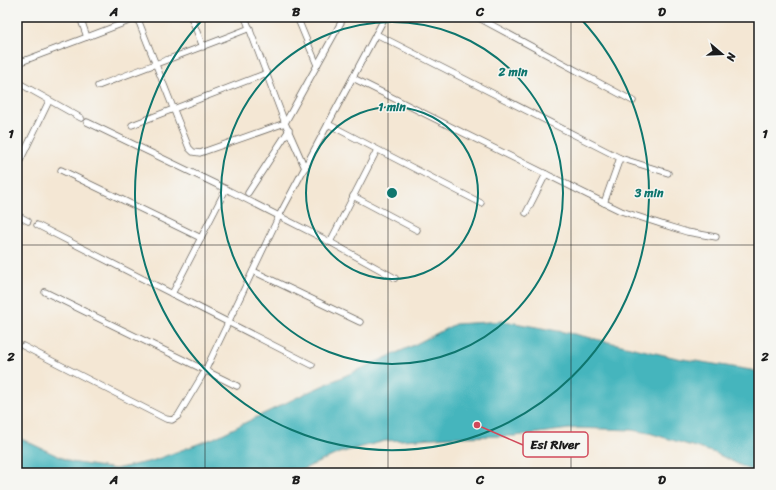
<svg xmlns="http://www.w3.org/2000/svg" width="776" height="490" font-family="Sriracha,sans-serif">
<style>
.water{fill:#45b5bd;stroke:#30686c}
.lines{fill:none;stroke-linecap:round;stroke-linejoin:round}
.minor-casing{stroke:#68635c;stroke-width:7}
.minor{stroke:#fff;stroke-width:5.5}
.grid{fill:none;stroke:#1c1c1c;stroke-width:1;stroke-opacity:0.55}
.ring{fill:none;stroke:#0f766e;stroke-width:2}
.centre{fill:#0f766e;stroke:#f6f6f2;stroke-width:2}
.ring-label{font-size:12px;text-anchor:middle;font-weight:bold;fill:#0f766e;stroke:#f6f6f2;stroke-width:3;stroke-linejoin:round;paint-order:stroke}
.leader{fill:none;stroke:#d1495b;stroke-width:1.5}
.callout-dot{fill:#d1495b;stroke:#f6f6f2;stroke-width:1.5}
.callout{fill:#f6f6f2;stroke:#d1495b;stroke-width:1.5}
.callout-label{font-size:13px;text-anchor:middle;font-weight:bold;fill:#1c1c1c}
.neatline{fill:none;stroke:#1c1c1c;stroke-width:1.5}
.grid-label{font-size:13px;text-anchor:middle;font-weight:bold;fill:#1c1c1c}
</style>
<rect width="100%" height="100%" fill="#f6f6f2"/>
<filter id="ink" filterUnits="userSpaceOnUse"><feTurbulence type="fractalNoise" baseFrequency=".025" numOctaves="2"/><feDisplacementMap in="SourceGraphic" scale="8" xChannelSelector="R" yChannelSelector="G"/><feConvolveMatrix kernelMatrix="1 2 1 2 8 2 1 2 1" color-interpolation-filters="sRGB"/></filter>
<filter id="wash" filterUnits="userSpaceOnUse"><feTurbulence type="fractalNoise" baseFrequency=".012" numOctaves="4" result="noise"/><feDisplacementMap in="SourceGraphic" scale="16" xChannelSelector="R" yChannelSelector="G"/><feGaussianBlur stdDeviation="0.9" result="paint"/><feColorMatrix in="noise" values="0 0 0 0 0 0 0 0 0 0 0 0 0 0 0 0 0 1.4 0 .05"/><feComposite in="paint" operator="in"/></filter>
<g filter="url(#wash)">
<rect width="100%" height="100%" fill="#f4e7d4"/>
<path class="water" d="M504,321l70,13 103,24 74,12 8,2v101h-3l-41,-20 -66,-20 -18,-3 -54,-2 -62,8 -64,1 -66,4 -46,12 -44,20h-278v-36l54,25 44,7 37,-8 62,-23 90,-44 108,-48 43,-22z"/>
</g>
<g filter="url(#ink)">
<g class="lines">
<g class="minor-casing">
<g id="minor">
<path d="M80,17l7,20 50,-19"/>
<path d="M137,17l52,131 4,4 7,1 85,-30 59,-106"/>
<path d="M191,17l12,30"/>
<path d="M245,17l40,106 20,45"/>
<path d="M297,17l20,48"/>
<path d="M477,17l156,84"/>
<path d="M376,34l244,124 48,15"/>
<path d="M18,63l69,-26"/>
<path d="M353,78l235,117 33,16 40,13 26,8 29,5"/>
<path d="M17,82l64,36"/>
<path d="M98,86c51,-20 102,-38 152,-58"/>
<path d="M87,122l139,67 104,53 65,36"/>
<path d="M328,124l153,79"/>
<path d="M132,125l135,-52"/>
<path d="M17,167l32,-66"/>
<path d="M61,170l140,68"/>
<path d="M248,193l41,-63"/>
<path d="M353,196l64,34"/>
<path d="M604,203l16,-45"/>
<path d="M526,213l20,-39"/>
<path d="M17,215l11,6"/>
<path d="M37,225l275,140"/>
<path d="M330,242l47,-92"/>
<path d="M253,271l107,51"/>
<path d="M45,292l192,94"/>
<path d="M172,294l54,-105"/>
<path d="M23,346l143,73 6,1 6,-4 27,-45 74,-155 106,-199"/>
</g>
</g>
<use href="#minor" class="minor"/>
</g>
</g>
<path class="grid" d="M205,17v456M388,17v456M571,17v456M17,245h742"/>
<g class="ring">
<circle cx="392" cy="193" r="86"/>
<circle cx="392" cy="193" r="171"/>
<path d="M580 18A257 257 0 1 1 204 18"/>
</g>
<circle cx="392" cy="193" r="6" class="centre"/>
<g class="ring-label">
<text x="513" y="76">2 min</text>
<text x="392" y="111">1 min</text>
<text x="649" y="197">3 min</text>
</g>
<path class="leader" d="M477 425L523 445"/>
<circle class="callout-dot" cx="477" cy="425" r="4"/>
<rect class="callout" x="523" y="432" width="65" height="25" rx="4"/>
<g class="callout-label">
<text x="555" y="449">Esi River</text>
</g>
<rect width="776" height="490" fill="none" stroke="#f6f6f2" stroke-width="44"/>
<g transform="translate(722 54) rotate(109)" stroke="#f6f6f2" stroke-width="3" paint-order="stroke">
<path d="M0-3L7 15L0 10L-7 15Z" fill="#1c1c1c"/>
<text y="-6" font-size="11" font-weight="bold" text-anchor="middle" fill="#1c1c1c">N</text>
</g>
<rect x="22" y="22" width="732" height="446" class="neatline"/>
<g class="grid-label">
<text x="114" y="16">A</text>
<text x="296" y="16">B</text>
<text x="480" y="16">C</text>
<text x="662" y="16">D</text>
<text x="11" y="138">1</text>
<text x="765" y="138">1</text>
<text x="11" y="361">2</text>
<text x="765" y="361">2</text>
<text x="114" y="484">A</text>
<text x="296" y="484">B</text>
<text x="480" y="484">C</text>
<text x="662" y="484">D</text>
</g>
</svg>
